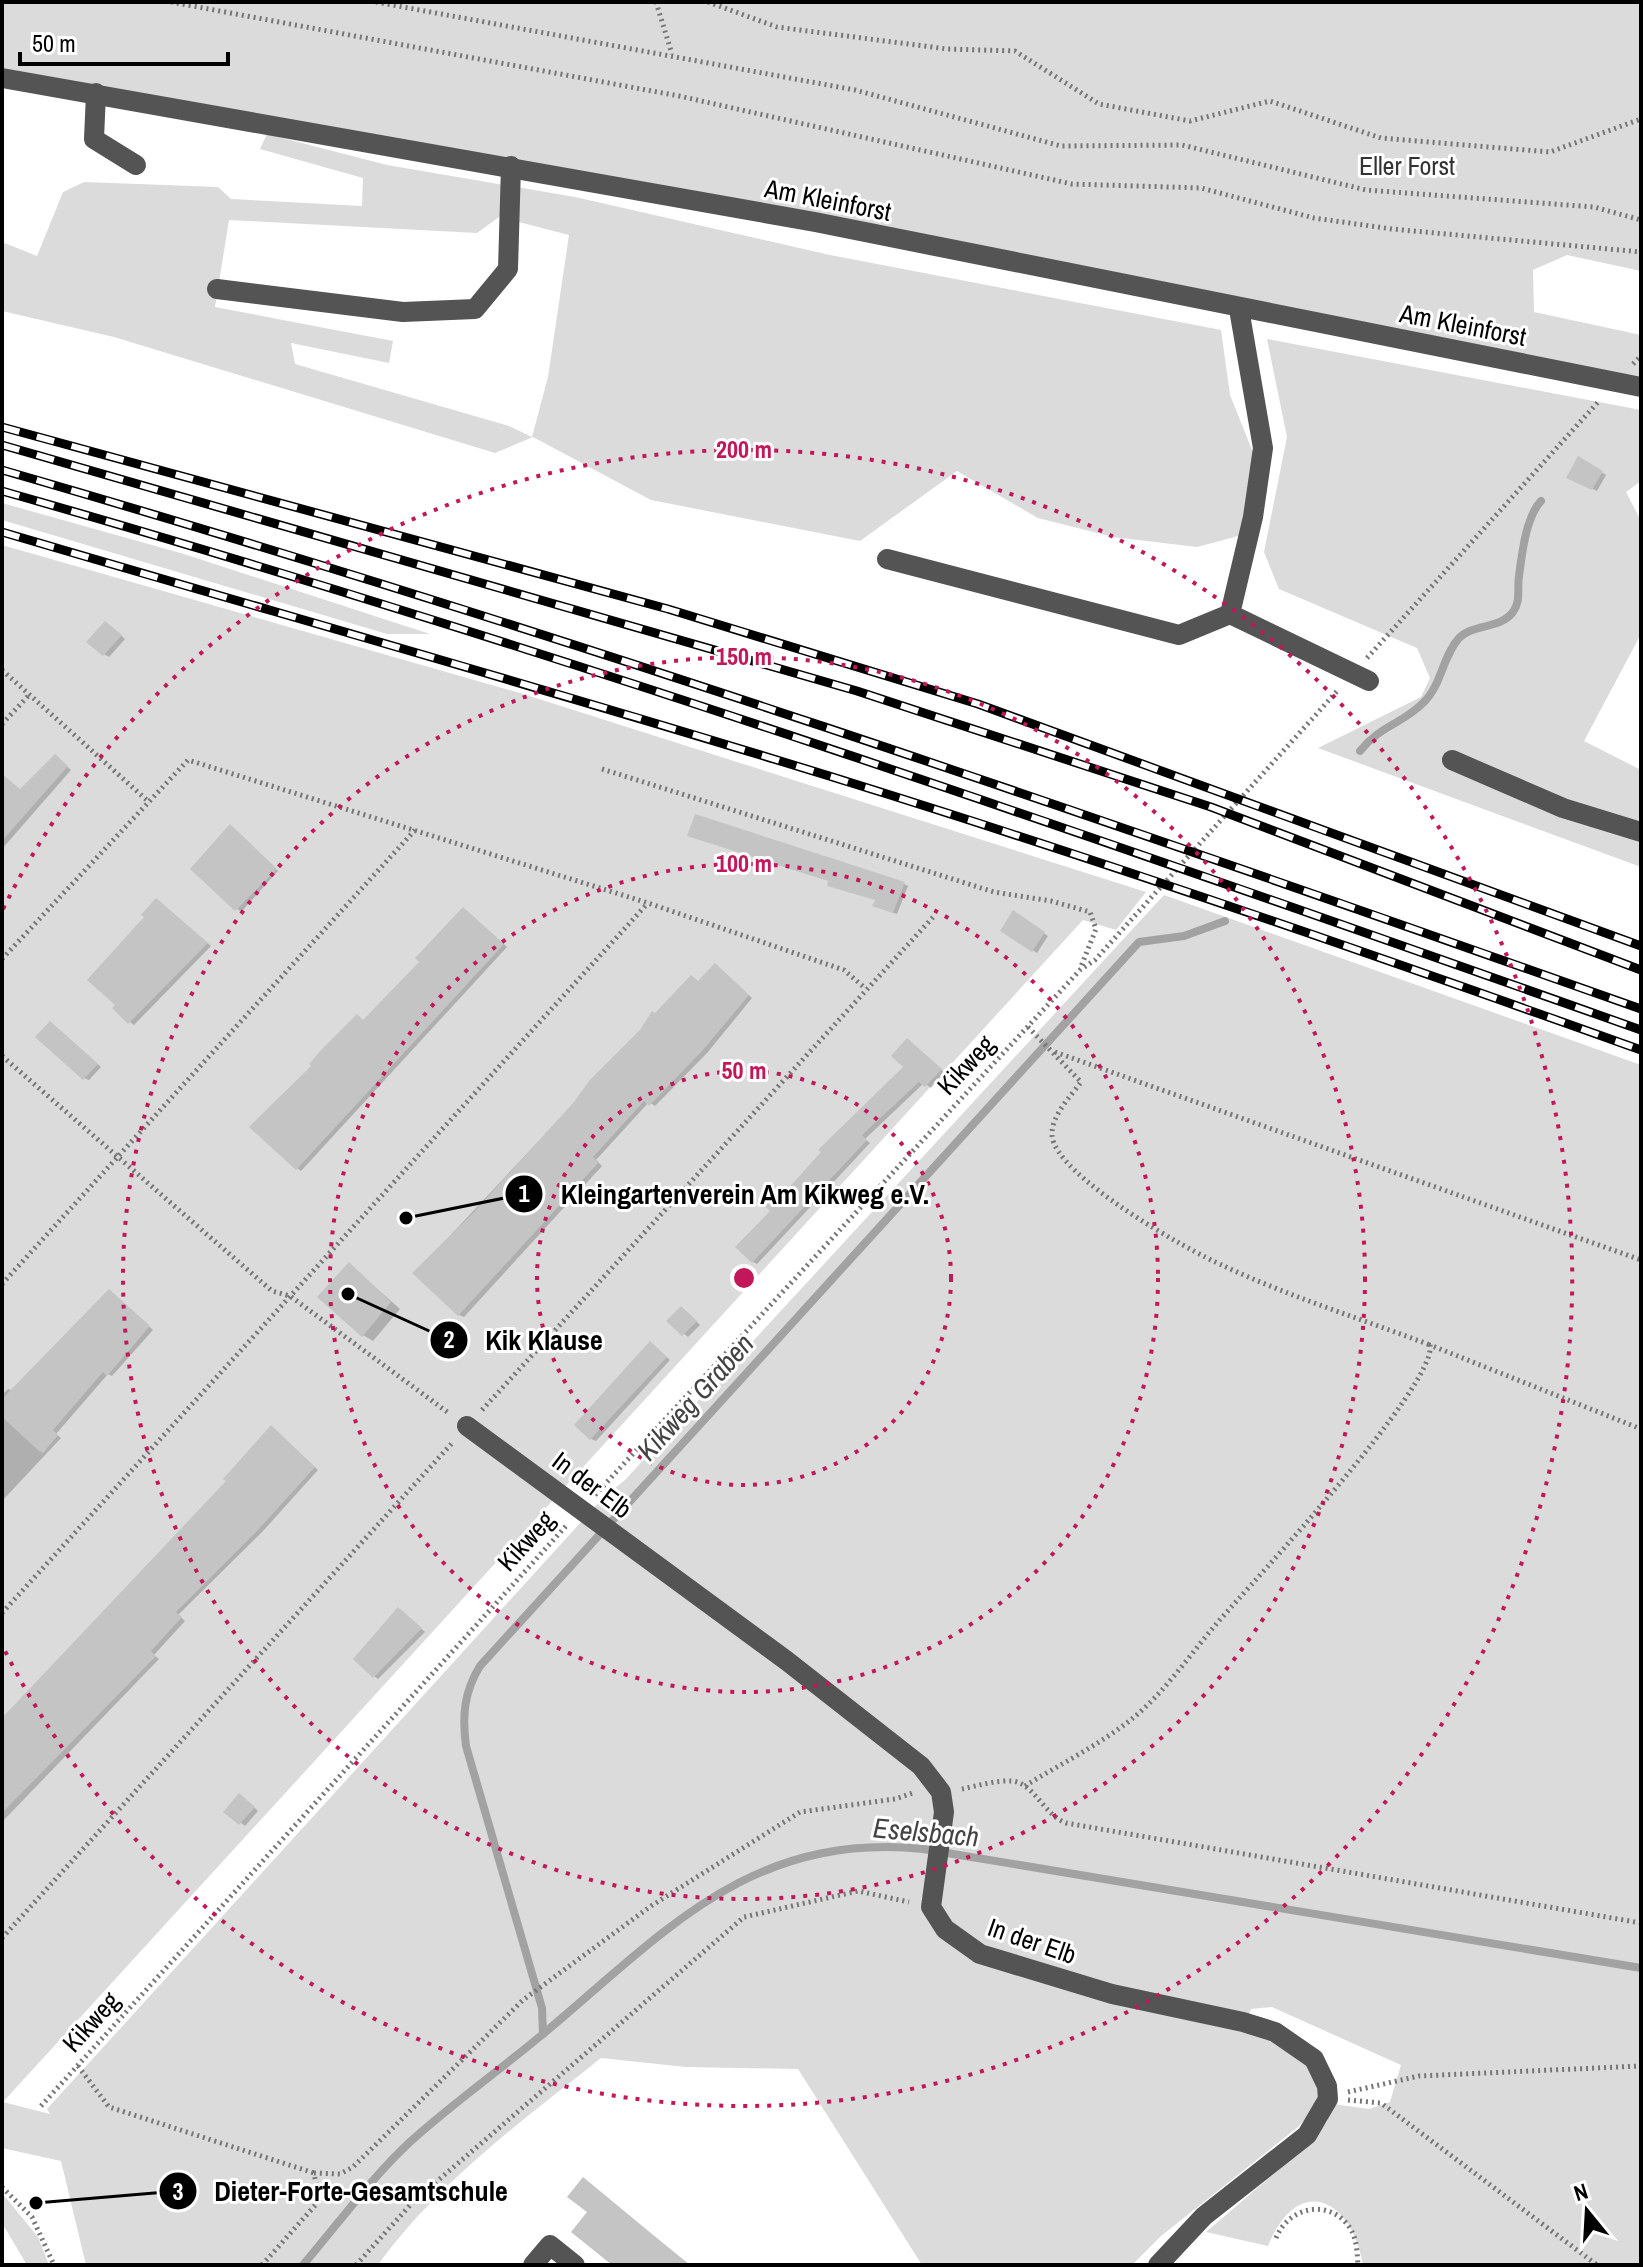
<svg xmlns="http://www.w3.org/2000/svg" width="1643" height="2267" font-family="'Archivo Narrow',sans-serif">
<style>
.green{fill:#dbdbdb;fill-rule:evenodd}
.shadow{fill:#0003}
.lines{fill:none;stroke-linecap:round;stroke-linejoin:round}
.stream{stroke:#a2a2a2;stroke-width:8}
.building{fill:#c4c4c4}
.path{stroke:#767676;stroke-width:5;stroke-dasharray:2 4;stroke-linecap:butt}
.minor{stroke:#545454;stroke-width:20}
.rail-casing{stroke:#000;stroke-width:9}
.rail{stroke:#fff;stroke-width:6;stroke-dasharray:18;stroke-linecap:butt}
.ring{fill:none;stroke:#c2185b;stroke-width:4;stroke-dasharray:4 8}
.labels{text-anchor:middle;stroke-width:6;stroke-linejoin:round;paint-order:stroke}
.park-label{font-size:26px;fill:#323232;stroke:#fff}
.street-label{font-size:26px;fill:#000;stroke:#fff}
.water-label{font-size:28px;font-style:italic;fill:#434343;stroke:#fff}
.centre{fill:#c2185b;stroke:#fff;stroke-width:4}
.ring-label{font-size:24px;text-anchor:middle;font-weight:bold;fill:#c2185b;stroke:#fff;stroke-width:6;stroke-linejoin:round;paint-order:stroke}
.leader{fill:none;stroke:#000;stroke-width:3}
.callout-dot{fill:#000;stroke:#fff;stroke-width:3}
.mark-label{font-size:24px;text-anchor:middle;font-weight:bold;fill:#fff}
.callout-label{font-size:28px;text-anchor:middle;font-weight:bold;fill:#000;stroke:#fff;stroke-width:6;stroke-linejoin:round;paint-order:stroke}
</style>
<rect width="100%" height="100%" fill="#fff"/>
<g class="green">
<path d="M2,2h1639v269l-74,-16 -34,15 1,42 107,23v44l-1639,-309z"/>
<path d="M267,134l120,31 188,32 255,58 391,75 9,65 24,60 -12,80 -45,12 -84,-10 -75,-19 -81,-47 -97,70 -209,-41 -118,-63 -38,16 -381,-116 -112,-26v-69l35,14 26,-64 21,-10 134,5 13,12 131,7 1,-28 -103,-29zM499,217l70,18 -21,142 -16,60 -23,-11 -214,-62 -4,-21 98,20 4,-22 -178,-34 14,-87 248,13z"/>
<path d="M1267,339l374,71v71l-15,11 15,29v113l-57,107 57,29v97l-323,-119 103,-51 9,-19 -13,-30 -138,-59 -15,-37 23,-115z"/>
<path d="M2,503l182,51 246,80h-43l-385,-114z"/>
<path d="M2,545l518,148 626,199 -30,38 -33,-10 -1080,1182 47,12 -3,-5 555,-610 23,-19 539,-585 477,170v1200h-278c-12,-69 -66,-91 -95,-19l-62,-14 97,-83 24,-27 6,-18 36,5 21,-7 11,-37 -129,-58 -21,2 -3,10 -268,-67 -32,-23 -10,-31h-17l21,32 36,27 298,82 38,29 6,17 -1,19 -21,23 -137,109 -29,29h-210l-124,-196 -112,-2 -85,-9c-79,63 -163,124 -223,207h-292l-25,-104 -59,-13z"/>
<path d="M2,2193l36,44 11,28h-22l-25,-42z"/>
</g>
<g class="shadow">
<path d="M1578,459l28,16 -9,16 -28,-14z"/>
<path d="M110,626l15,13 -16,18 -5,-3z"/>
<path d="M59,759l12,11 -69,79v-74l19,16z"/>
<path d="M234,829l44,42 -37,41 -48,-43z"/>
<path d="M830,881l74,3 4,2 -11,28 -18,-6 -2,-8z"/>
<path d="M161,903l50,43 -77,79 -4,-3z"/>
<path d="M468,912l39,35 -206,224 -4,-3 67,-146z"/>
<path d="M1013,913l35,23 -11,17 -35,-23z"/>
<path d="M719,968l33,30 -44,54 -53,54 -6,-4 -53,58 6,6 -138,151 -5,-2 -44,-42 241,-257z"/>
<path d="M55,1026l46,41 -12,13 -5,-2z"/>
<path d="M912,1043l33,30 -14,15 -7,-5 -59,56 5,4 -113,121 -4,-2 -15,-15 168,-180z"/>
<path d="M349,1264l51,45 -27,32 -10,-6z"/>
<path d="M113,1294l40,36 -41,46 -4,-2 -52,60 5,4 -59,63v-106l6,-6 5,2z"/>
<path d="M686,1311l14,14 -12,12 -19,-16z"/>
<path d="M651,1343l19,17 -74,81 -5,-2 -15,-14z"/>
<path d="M275,1430l43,40 -55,61 -85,84 7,6 -31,34 5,4 -157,163v-99z"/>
<path d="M402,1612l23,20 -47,47 -4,-3z"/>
<path d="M244,1798l14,13 -13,15 -19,-15z"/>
</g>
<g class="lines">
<g class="stream">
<path d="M1360,751c21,-26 42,-27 63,-48 19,-18 19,-46 36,-65 15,-15 40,-8 54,-26 8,-11 4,-23 6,-36 3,-23 7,-59 22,-75"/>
<path d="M543,2034l-1,-26 -76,-262c-4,-30 -2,-54 14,-80l659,-724 45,-6 41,-15"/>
<path d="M303,2265c36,-42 67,-86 108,-124 42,-38 89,-71 132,-107 122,-102 207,-202 380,-185l718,119"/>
</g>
</g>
<g class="building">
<path d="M1578,456l25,15 -11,19 -26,-12z"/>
<path d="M105,621l17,14 -19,21 -17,-14z"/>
<path d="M55,754l13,12 -66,75v-67l18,15z"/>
<path d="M695,814l210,68 -12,31 -21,-7 3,-6 -48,-14 1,-5 -141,-45z"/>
<path d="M230,824l44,42 1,5 -40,40 -45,-42z"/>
<path d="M156,898l52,45 -80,81 -16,-16 3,-3 -28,-25 57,-63 -3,-2z"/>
<path d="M463,907l41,37 -208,226 -47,-43 62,-61 -2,-2 14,-16 34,-34 6,6 56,-58 -4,-4z"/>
<path d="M1013,910l32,22 -13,20 -32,-21z"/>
<path d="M715,963l34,32 -46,55 -54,56 -5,-5 -51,56 6,5 -141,154 -46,-43 61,-60 101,-111 15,-21 51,-51 12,-19 3,2 36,-38 7,6z"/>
<path d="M50,1021l48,43 -15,16 -48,-43z"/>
<path d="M907,1038l35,31 -17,18 -6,-5 -57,53 5,5 -115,123 -17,-16 35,-36 -9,-9 15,-17 8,8 37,-41 -3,-2 85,-83 -12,-11z"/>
<path d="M349,1262l42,40 -29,35 -45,-40z"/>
<path d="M109,1289l41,37 -43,50 -4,-4 -50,58 5,5 -15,18 -4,-2 -37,-34v-18z"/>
<path d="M681,1306l16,15 -15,15 -16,-15z"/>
<path d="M650,1341l17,16 -77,83 -16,-15z"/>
<path d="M271,1425l44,42 -56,62 -83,83 6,5 -31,34 5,5 -154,157v-95l224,-237 -3,-2z"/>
<path d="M398,1607l24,21 -49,50 -20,-19z"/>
<path d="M239,1793l16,14 -16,18 -16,-13z"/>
<path d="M583,2177l69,57 38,31h-78l-41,-33 16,-20 -20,-15z"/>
</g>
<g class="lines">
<g class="path">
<path d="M171,2l508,94 393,88 129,4 113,30 78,11 249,23"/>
<path d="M376,2l479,88 206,56 121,-1 184,45 228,17 47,13"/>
<path d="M656,2l16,52"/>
<path d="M708,2l69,25 170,22 68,2 84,53 91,17 80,-20 111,37 169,14 91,-33"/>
<path d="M1633,364l8,-8"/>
<path d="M1367,658l232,-257"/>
<path d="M2,670l147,132"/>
<path d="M2,724l27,-29"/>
<path d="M602,769l392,123 57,9 39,11 6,17 -16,40"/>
<path d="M2,959l186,-199 460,143 196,67 21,18"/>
<path d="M1028,1027l53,55c-10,14 -30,34 -29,53 2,40 135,115 172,131 66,31 138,53 206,79"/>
<path d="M1055,1052l586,208"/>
<path d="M2,1056l270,235 18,5 160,118"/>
<path d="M2,1284l413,-454"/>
<path d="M482,1410l453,-495"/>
<path d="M595,1495l485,-525 15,-10 244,-271"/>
<path d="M2,1613l645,-709"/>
<path d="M1025,1786c35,-22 76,-42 108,-68 32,-26 58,-65 85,-96 34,-39 219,-237 212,-277l211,84"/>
<path d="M962,1789c15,-3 34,-9 50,-8 22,2 32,34 54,42l575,100"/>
<path d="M2,1938l452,-497"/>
<path d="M78,2066l31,41 205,66"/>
<path d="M1348,2092l71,-16 222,-10"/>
<path d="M1348,2100l33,3 216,162"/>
<path d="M41,2106l525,-580"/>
<path d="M2,2187l30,30 22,48"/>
<path d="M1276,2238c13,-32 54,-40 74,-10 7,11 7,25 8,37"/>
<path d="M262,2265l57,-64 -5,-28 26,1 13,-7 170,-167 128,-94 149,-94 95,-13 18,-6"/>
<path d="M356,2265l57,-63 331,-285 114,-26 51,11"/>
</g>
<g class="minor">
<path d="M2,78l813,144 826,165"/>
<path d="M96,93l-2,46 42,26"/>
<path d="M217,289l186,23 72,-3 33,-40 3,-103"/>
<path d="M1239,309l24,139 -10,69 -23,97 139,67"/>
<path d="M887,559l292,76 51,-21"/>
<path d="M1452,760l111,48 78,24"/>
<path d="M467,1426l320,235 134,105 20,26 3,20 -13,95 14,22 35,25 132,40 131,28 32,10 39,27 13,27 1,13 -21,36 -103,81 -46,49"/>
<path d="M533,2265l17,-20 25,20"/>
</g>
<g class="rail-casing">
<g id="rail">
<path d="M2,427l666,182 310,95 663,242"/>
<path d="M2,445l855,246 354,116 430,163"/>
<path d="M2,470c553,159 1096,347 1639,539"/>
<path d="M2,491c554,157 1097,347 1639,539"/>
<path d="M2,532c285,84 570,164 853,252 264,82 526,173 786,266"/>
</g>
</g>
<use href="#rail" class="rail"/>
</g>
<g class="ring">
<circle cx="744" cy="1278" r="207"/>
<circle cx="744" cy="1278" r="414"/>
<circle cx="744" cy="1278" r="621"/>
<path d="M3 909A828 828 0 1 1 3 1647"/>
</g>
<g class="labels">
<g class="park-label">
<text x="1407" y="175">Eller Forst</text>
</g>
<g class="street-label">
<text transform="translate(828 200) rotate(11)" y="9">Am Kleinforst</text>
<text transform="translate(1463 325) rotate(11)" y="9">Am Kleinforst</text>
<text transform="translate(966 1065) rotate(-47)" y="9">Kikweg</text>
<text transform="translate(592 1485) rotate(37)" y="9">In der Elb</text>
<text transform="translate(526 1541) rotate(-48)" y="9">Kikweg</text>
<text transform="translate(1032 1941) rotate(19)" y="9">In der Elb</text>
<text transform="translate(91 2022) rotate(-48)" y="9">Kikweg</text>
</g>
<g class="water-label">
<text transform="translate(695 1397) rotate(-48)" y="10">Kikweg Graben</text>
<text transform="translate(926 1832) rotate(5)" y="10">Eselsbach</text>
</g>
</g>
<circle cx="744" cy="1278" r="12" class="centre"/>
<g class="ring-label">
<text x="744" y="458">200 m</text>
<text x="744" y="665">150 m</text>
<text x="744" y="872">100 m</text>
<text x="744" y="1079">50 m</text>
</g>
<path class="leader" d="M406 1218L524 1194M348 1294L449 1340M36 2203L178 2191"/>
<g class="callout-dot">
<circle cx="406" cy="1218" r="8"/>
<circle cx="348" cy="1294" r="8"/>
<circle cx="36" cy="2203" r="8"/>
<circle cx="524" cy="1194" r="20"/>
<circle cx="449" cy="1340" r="20"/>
<circle cx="178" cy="2191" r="20"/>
</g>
<g class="mark-label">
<text x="524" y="1202">1</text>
<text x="449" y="1348">2</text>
<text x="178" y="2200">3</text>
</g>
<g class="callout-label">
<text x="745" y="1204">Kleingartenverein Am Kikweg e.V.</text>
<text x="544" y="1350">Kik Klause</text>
<text x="361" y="2201">Dieter-Forte-Gesamtschule</text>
</g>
<rect width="1643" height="2267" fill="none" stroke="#000000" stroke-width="8"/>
<g transform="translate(1587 2211) rotate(342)" stroke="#ffffff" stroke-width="6" paint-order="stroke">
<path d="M0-6L14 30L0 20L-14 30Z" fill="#000000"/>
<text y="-12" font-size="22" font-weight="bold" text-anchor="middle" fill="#000000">N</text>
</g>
<path d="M20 52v12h208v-12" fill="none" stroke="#000000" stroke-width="4"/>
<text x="32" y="52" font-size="24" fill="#000000" stroke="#ffffff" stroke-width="6" paint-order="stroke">50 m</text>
</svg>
